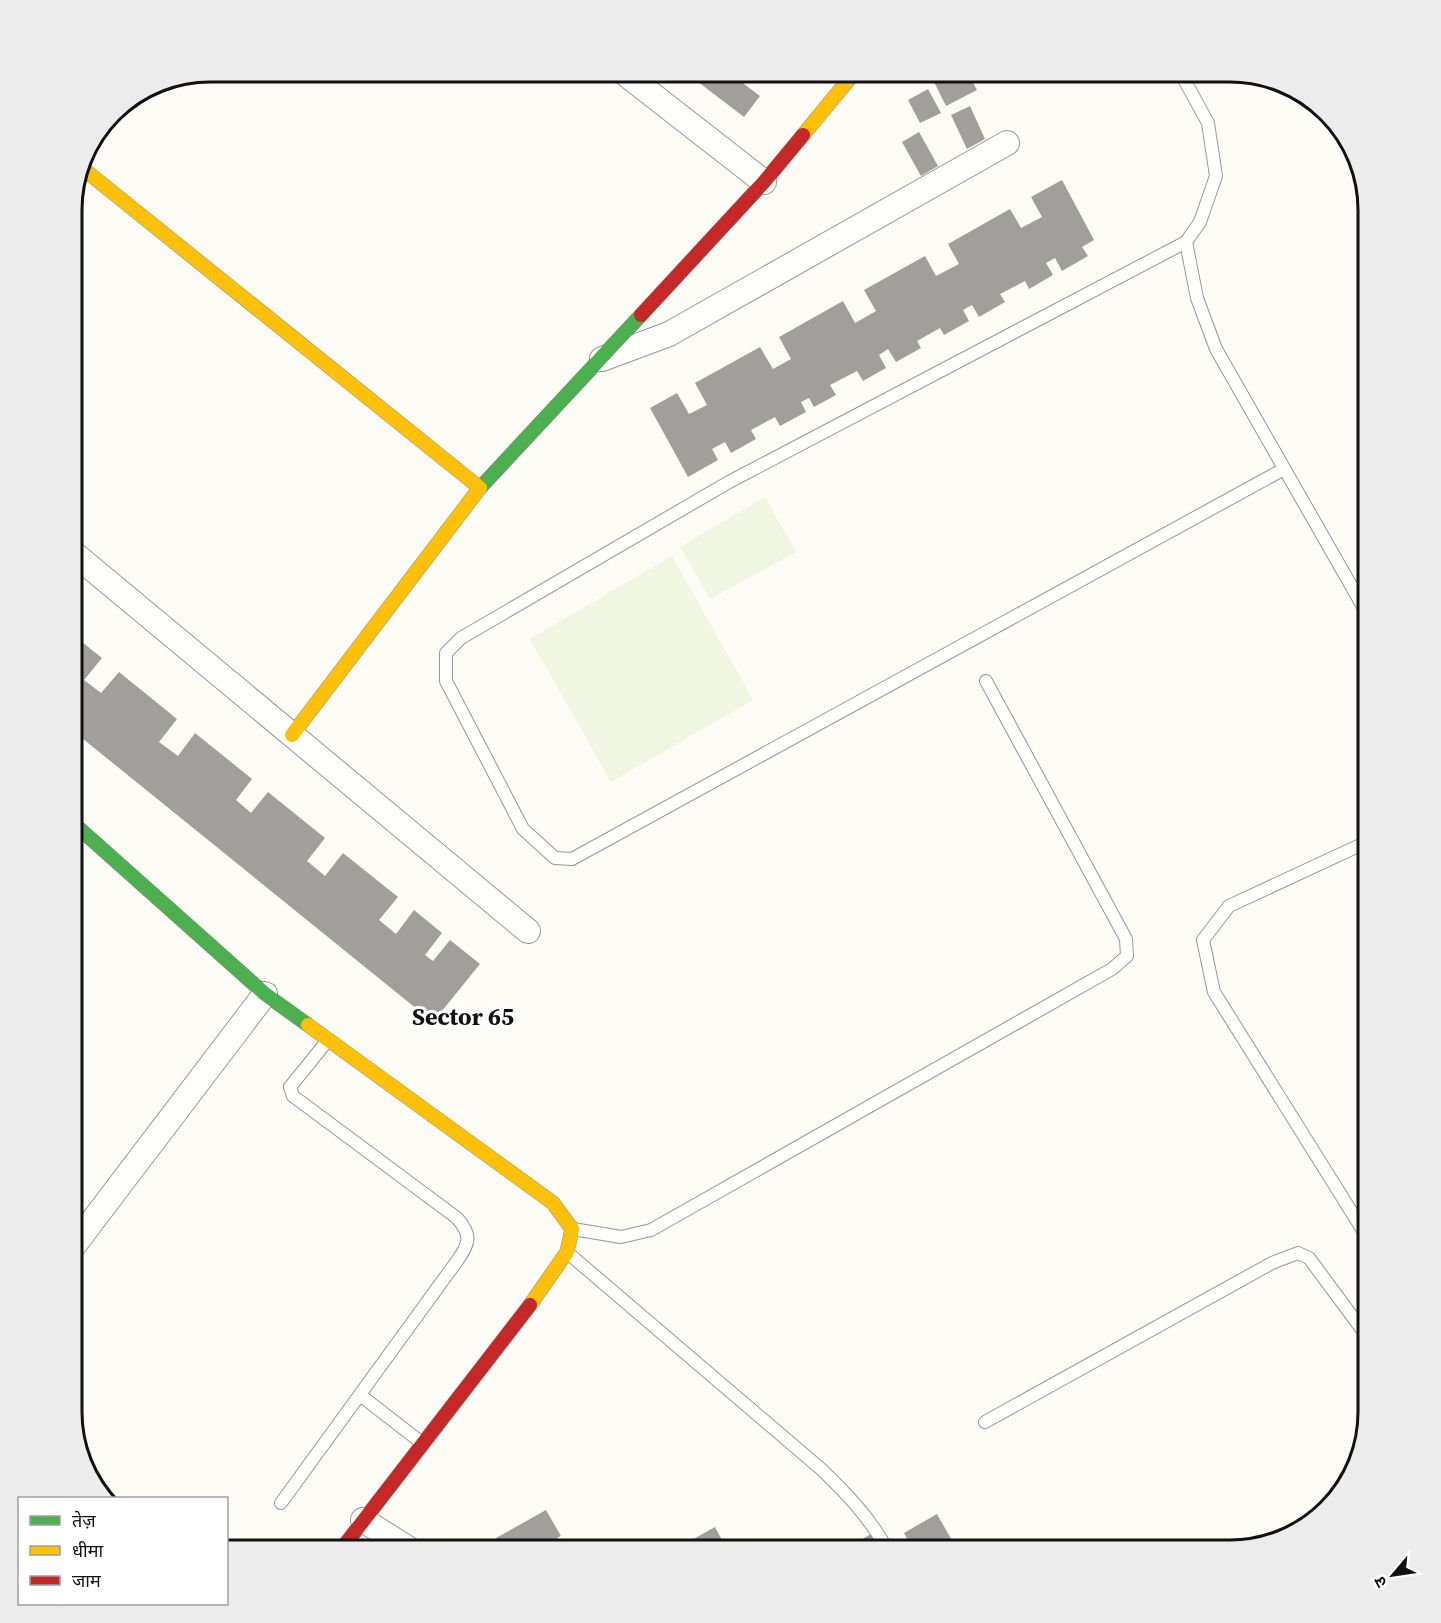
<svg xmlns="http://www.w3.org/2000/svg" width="1441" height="1623" font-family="'Source Serif 4','Noto Sans Devanagari',serif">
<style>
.pitch{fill:#f0f6e1}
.building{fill:#a19f9c}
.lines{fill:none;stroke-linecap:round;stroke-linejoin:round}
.lane-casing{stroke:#979795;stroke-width:14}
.street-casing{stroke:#979795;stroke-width:26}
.fast-casing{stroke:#8e8d8b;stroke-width:15}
.slow-casing{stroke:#8e8d8b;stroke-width:15}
.jam-casing{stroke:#8e8d8b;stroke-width:15}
.lane{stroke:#fffffe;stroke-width:12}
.street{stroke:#fffffe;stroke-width:24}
.fast{stroke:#4caf50;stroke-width:14}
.slow{stroke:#ffc107;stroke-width:14}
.jam{stroke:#c62828;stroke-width:14}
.labels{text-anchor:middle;stroke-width:6;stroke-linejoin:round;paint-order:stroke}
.district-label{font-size:24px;font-weight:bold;fill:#111;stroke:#fff}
.rim{fill:none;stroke:#111;stroke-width:3}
</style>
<rect width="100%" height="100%" fill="#fdfcf7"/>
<g class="pitch">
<path d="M765,497l31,55 -86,47 -30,-52z"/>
<path d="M672,556l81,144 -142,82 -81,-143z"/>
</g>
<g class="building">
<path d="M691,72h56l-7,9 20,15 -16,21 -55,-42z"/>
<path d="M929,72h38l10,18 -31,16z"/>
<path d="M928,89l13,24 -21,10 -12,-23z"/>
<path d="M970,106l15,33 -18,10 -16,-34z"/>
<path d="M919,132l19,34 -17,10 -19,-34z"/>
<path d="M1062,180l32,60 -12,7 6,9 -26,15 -7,-13 -9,5 7,12 -24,14 -4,-8 -25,13 5,8 -26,15 -7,-12 -9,5 6,11 -25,14 -4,-7 -23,13 4,7 -25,14 -8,-13 -9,6 7,13 -23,13 -6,-10 -27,14 6,10 -22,12 -5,-9 -8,4 5,10 -26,14 -5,-9 -24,13 5,9 -25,14 -6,-11 -13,7 6,11 -30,17 -38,-69 27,-15 12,21 18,-9 -12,-22 65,-36 13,22 18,-10 -12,-22 64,-36 12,22 21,-12 -12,-21 61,-34 11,20 23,-12 -11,-20 62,-35 11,19 21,-11 -11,-20z"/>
<path d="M72,634l30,24 -18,22 17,13 18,-21 58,47 -18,23 19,14 17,-23 57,46 -16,21 15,13 17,-21 57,46 -18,23 18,15 18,-23 55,44 -19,23 17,14 18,-24 28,23 -17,22 8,6 17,-21 30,24 -47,58 -361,-292z"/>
<path d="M546,1510l15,26 -4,2 4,6 -4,2 3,5h-57l-7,-13z"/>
<path d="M937,1514l21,37h-44l-10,-18z"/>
<path d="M715,1527l13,24h-56z"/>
<path d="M873,1533l10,18h-42z"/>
</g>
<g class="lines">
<g class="lane-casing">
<g id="lane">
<path d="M1180,72l28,51 8,53 -16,46 -14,20 11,56 19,51 153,268"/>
<path d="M1186,242l-457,240 -268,156 -15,15v28l77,148 32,29 17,1 712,-390"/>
<path d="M1369,841l-140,65 -26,34 11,52 155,248"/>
<path d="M573,1229l48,8 30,-7 461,-261 15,-13 -1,-17 -140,-258"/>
<path d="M568,1253l253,216c26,25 50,50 67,82"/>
<path d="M360,1395l62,48"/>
<path d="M985,1422l287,-159 26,-10 11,5 60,81"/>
<path d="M281,1503l176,-242c13,-18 15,-26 0,-43l-164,-122 -3,-9 38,-47"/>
</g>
</g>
<g class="street-casing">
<g id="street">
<path d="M623,72l141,110"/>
<path d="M602,359l67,-25 338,-191"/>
<path d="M72,552l456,379"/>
<path d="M72,1248l193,-254"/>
<path d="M363,1520l49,31"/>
</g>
</g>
<g class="fast-casing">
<g id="fast">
<path d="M479,489l162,-174"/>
<path d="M72,822l193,172 43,31"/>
</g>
</g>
<g class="slow-casing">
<g id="slow">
<path d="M803,135l52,-63"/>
<path d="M81,167l399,321"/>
<path d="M292,735l187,-246"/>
<path d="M308,1025l245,178 19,26 -5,23 -37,53"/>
</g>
</g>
<g class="jam-casing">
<g id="jam">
<path d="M641,315l123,-133 39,-47"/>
<path d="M340,1551l190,-246"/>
</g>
</g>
<use href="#lane" class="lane"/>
<use href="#street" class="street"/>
<use href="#fast" class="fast"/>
<use href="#slow" class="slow"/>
<use href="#jam" class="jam"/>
</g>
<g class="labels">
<g class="district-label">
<text x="463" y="1025">Sector 65</text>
</g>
</g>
<path d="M0 0H1441V1623H0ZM210 82H1230A128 128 0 0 1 1358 210V1412A128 128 0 0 1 1230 1540H210A128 128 0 0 1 82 1412V210A128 128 0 0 1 210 82Z" fill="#ececec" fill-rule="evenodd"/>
<path class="rim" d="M210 82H1230A128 128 0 0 1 1358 210V1412A128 128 0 0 1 1230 1540H210A128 128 0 0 1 82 1412V210A128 128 0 0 1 210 82Z"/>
<rect x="18" y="1497" width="210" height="108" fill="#ffffff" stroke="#a0a0a0" stroke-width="1.5"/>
<rect x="30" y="1516" width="30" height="9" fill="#4caf50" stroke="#a0a0a0" stroke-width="1.5"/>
<text x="72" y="1527" font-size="18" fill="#111111">तेज़</text>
<rect x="30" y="1546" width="30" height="9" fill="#ffc107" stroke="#a0a0a0" stroke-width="1.5"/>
<text x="72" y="1557" font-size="18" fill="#111111">धीमा</text>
<rect x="30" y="1576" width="30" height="9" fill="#c62828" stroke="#a0a0a0" stroke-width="1.5"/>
<text x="72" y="1587" font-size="18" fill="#111111">जाम</text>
<g transform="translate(1393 1575) rotate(241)" stroke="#ffffff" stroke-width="4.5" paint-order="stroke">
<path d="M0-4.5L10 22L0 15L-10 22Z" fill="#111111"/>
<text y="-9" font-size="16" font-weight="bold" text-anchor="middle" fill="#111111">उ</text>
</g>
</svg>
